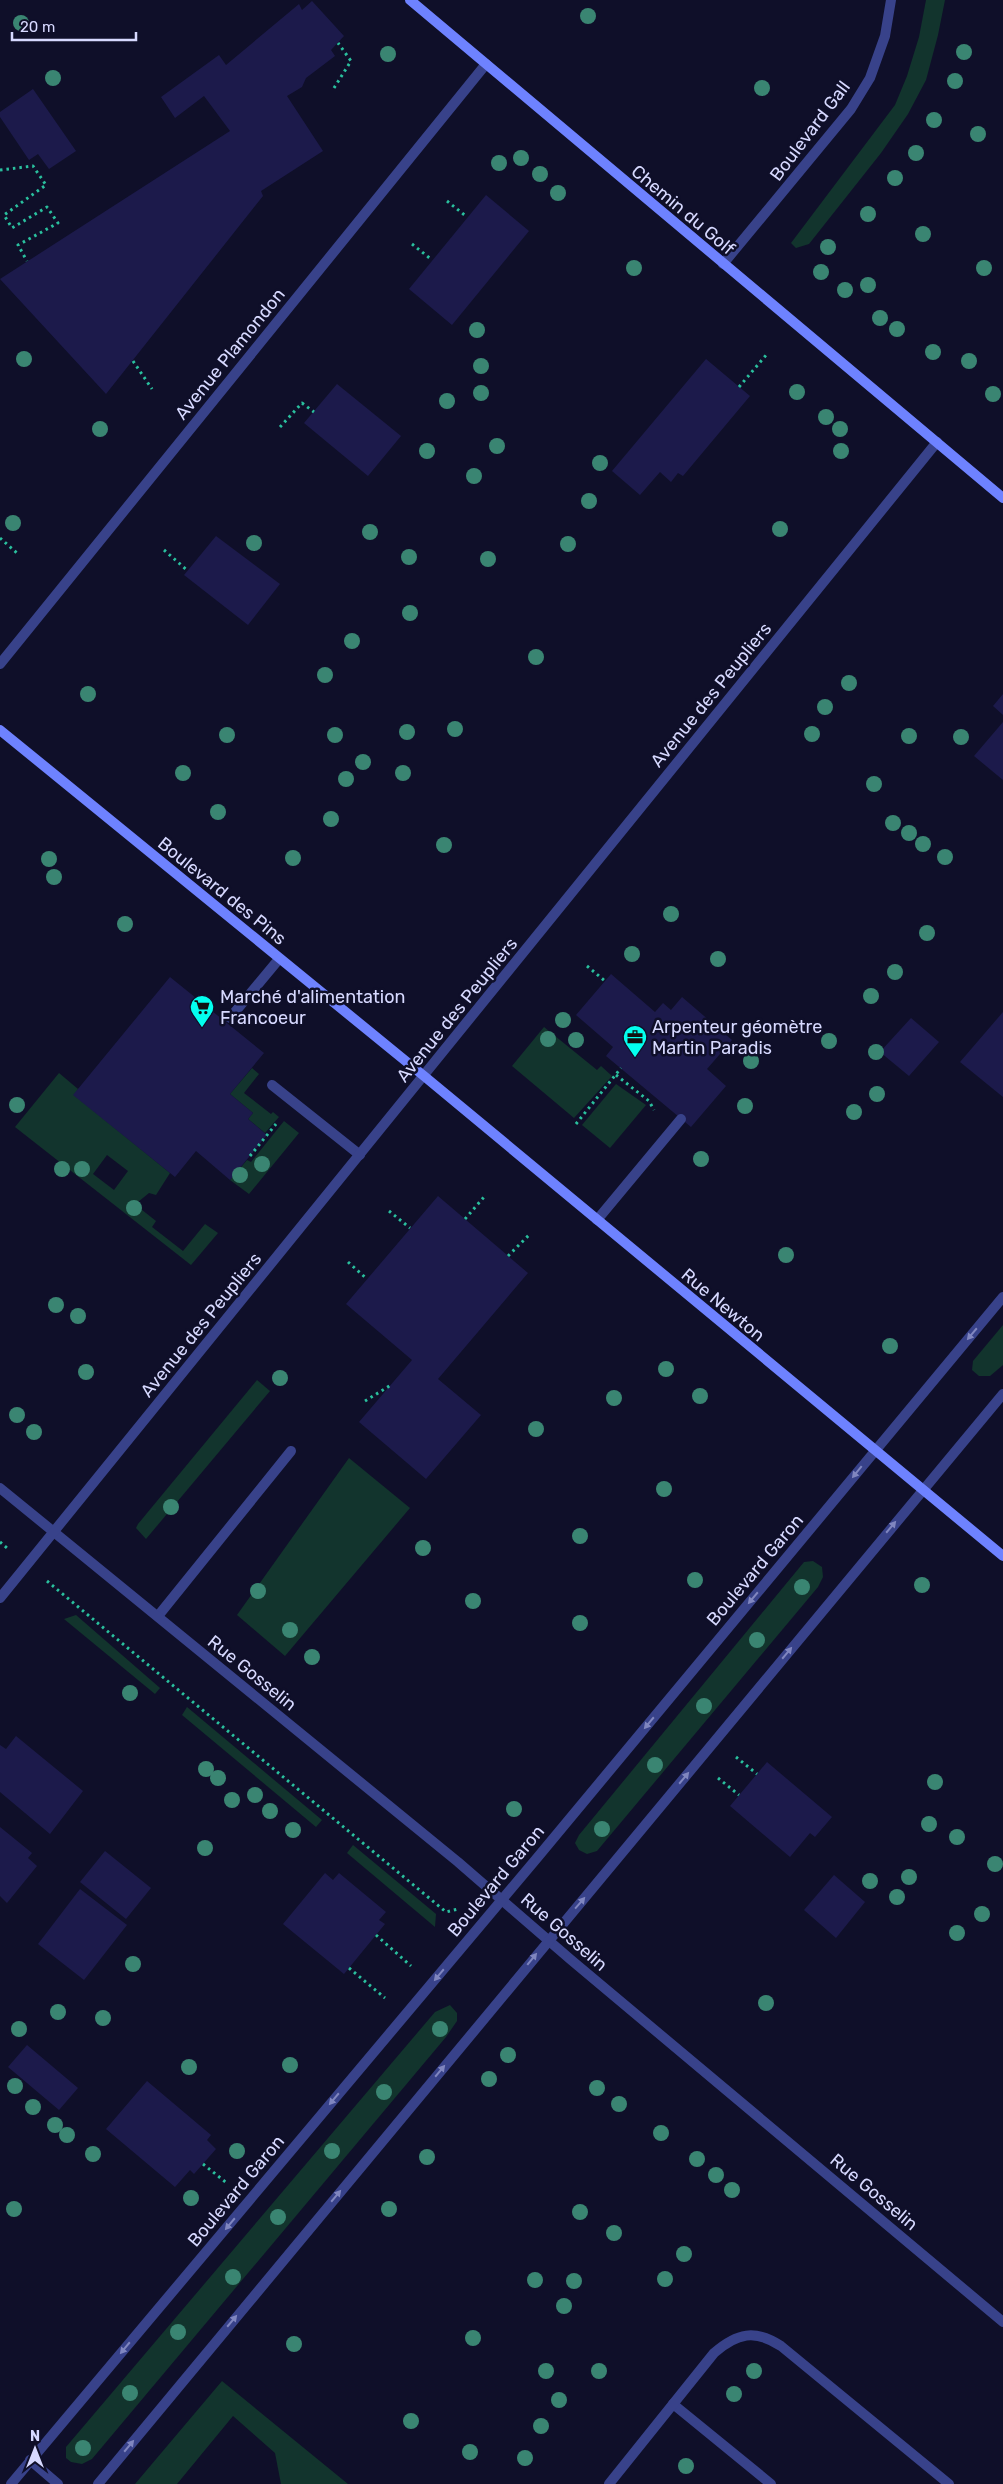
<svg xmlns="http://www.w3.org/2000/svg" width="1003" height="2484" font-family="Rubik,sans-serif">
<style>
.green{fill:#12342d;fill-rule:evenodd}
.building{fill:#1c1a4b}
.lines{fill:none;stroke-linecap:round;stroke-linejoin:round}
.path{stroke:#2ac09e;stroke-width:3;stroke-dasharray:2.5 4;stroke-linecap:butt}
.lane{stroke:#38428a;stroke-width:10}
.street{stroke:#38428a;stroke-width:10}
.secondary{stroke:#6e82ff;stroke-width:10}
.tree{fill:#3a8572}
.oneway{fill:#8086bf}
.labels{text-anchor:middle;stroke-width:5;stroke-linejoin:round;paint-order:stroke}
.street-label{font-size:18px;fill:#d7d9ff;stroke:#0f0f29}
.poi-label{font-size:18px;fill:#d7d9ff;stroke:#0f0f29;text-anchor:start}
</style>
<rect width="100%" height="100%" fill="#0f0f29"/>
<g class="green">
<path d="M926,0h19l-7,35 -12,45 -18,34 -27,39 -72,91 -13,4 -5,-5 104,-138 12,-29 12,-39z"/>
<path d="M544,1027l53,43 4,-4 11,10 -38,42 -62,-52z"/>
<path d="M252,1068l7,6 -15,19 27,21 2,-2 6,5 -14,16 -17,-14 5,-6 -23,-19z"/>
<path d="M59,1073l19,16 -4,6 96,78 -14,22 -7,-2 -11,9h-6l24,19 -4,6 31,24 22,-27 13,9 -27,32 -176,-138zM107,1155l21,16 -14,19 -21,-16z"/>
<path d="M616,1084l30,21 -36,43 -28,-23z"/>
<path d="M284,1121l15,12 -50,61 -19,-14 17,-20 4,2z"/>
<path d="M1003,1325v40l-13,11h-11l-7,-6 1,-9z"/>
<path d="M257,1380l13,11 -124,148 -10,-11 2,-4z"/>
<path d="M349,1458l61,50 -125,148 -48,-41z"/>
<path d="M813,1561l9,6 1,10 -5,10 -221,264 -10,3 -8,-4 -4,-7 4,-8 225,-273z"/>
<path d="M76,1615l84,73 -5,6 -91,-75z"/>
<path d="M187,1707l135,113 -6,7 -134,-112z"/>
<path d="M353,1845l83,69 -1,13 -88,-74z"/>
<path d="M450,2005l7,8v8l-11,16 -354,422 -10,5 -11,-2 -5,-4v-11l369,-435z"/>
<path d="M222,2381l126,103h-67l-6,-31 -42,-37 -56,68h-42z"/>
</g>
<g class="building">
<path d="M312,1l32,35 -13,14 4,6 -29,22 -4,9 -15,9 36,55 -62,40 2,5 -157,198 -106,-115 230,-148 -26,-35 -29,22 -14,-21 58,-42 7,10 73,-61 3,6z"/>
<path d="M33,89l43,62 -27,18 -11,-15 -9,6 -29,-43v-5z"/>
<path d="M486,195l43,36 -77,94 -43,-36z"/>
<path d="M706,359l44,37 -67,80 -5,-3 -7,9 -11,-10 -20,23 -28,-24z"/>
<path d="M337,384l64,52 -33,40 -64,-53z"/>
<path d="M216,536l64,48 -32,41 -64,-50z"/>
<path d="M1003,694v21l-10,-9z"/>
<path d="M1003,722v58l-29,-24z"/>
<path d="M611,974l44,38 8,-9 8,7 11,-13 50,43 -25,29 19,17 -35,41 -85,-71 7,-9 -37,-32z"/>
<path d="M170,977l94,76 -34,41 23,19 -5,6 19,16 -37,45 -34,-29 -21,26 -102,-82z"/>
<path d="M1003,1012v85l-43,-35z"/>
<path d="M911,1018l28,24 -30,34 -29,-24z"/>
<path d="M438,1196l90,77 -90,106 43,36 -55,64 -67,-57 53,-62 -66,-56z"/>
<path d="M16,1736l67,55 -33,43 -50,-42v-47l6,4z"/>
<path d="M767,1762l65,55 -17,20 -5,-4 -20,24 -60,-51z"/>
<path d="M0,1827l32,26 -4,5 9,8 -30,37 -7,-7z"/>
<path d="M105,1851l46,37 -25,31 -46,-37z"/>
<path d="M325,1873l8,7 6,-7 47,39 -7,8 6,4 -41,50 -61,-50z"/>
<path d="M834,1875l31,27 -29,36 -32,-28z"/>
<path d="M80,1889l47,36 -43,55 -46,-36z"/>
<path d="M27,2045l51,43 -19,22 -51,-43z"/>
<path d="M147,2081l64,54 -4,5 9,9 -22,25 -4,-4 -15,17 -69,-58z"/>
</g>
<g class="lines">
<g class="path">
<path d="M334,88l17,-27 -13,-18"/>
<path d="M0,170l33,-4 13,19 -42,30 8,13 35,-21 11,16 -40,22 9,16"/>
<path d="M447,201l20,16"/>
<path d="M412,244l20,16"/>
<path d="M133,361l19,28"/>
<path d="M739,387l28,-33"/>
<path d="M280,427l22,-24 12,9"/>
<path d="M0,538l17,15"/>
<path d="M164,550l24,21"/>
<path d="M587,966l18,15"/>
<path d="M616,1075l33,26 5,9"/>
<path d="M576,1124l45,-56"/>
<path d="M250,1156l26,-32"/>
<path d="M389,1211l21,17"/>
<path d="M465,1219l19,-22"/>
<path d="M508,1256l21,-21"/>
<path d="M348,1262l19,17"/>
<path d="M365,1401l26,-16"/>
<path d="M0,1542l7,6"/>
<path d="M47,1581l399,331 12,-3"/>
<path d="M736,1757l21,17"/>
<path d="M718,1778l21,17"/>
<path d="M376,1935l35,31"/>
<path d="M349,1968l36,30"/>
<path d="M203,2164l25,20"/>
</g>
<g class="lane">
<path d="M230,1018l49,-59"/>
<path d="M272,1085l88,70"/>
<path d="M597,1220l84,-101"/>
<path d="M158,1616l133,-165"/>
<path d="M673,2404l98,80"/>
<path d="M609,2484l105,-131c23,-20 41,-24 67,-7l168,138"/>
</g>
<g class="street">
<path d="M723,264l128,-155 19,-31 15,-42 6,-36"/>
<path d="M0,664l486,-600"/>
<path d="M0,1488l458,374 112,97 433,363"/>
<path d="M0,1598l937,-1156"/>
<path d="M30,2460l28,24"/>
<path d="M11,2484l526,-626 466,-561"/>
<path d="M98,2484l905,-1090"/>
</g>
<g class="secondary">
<path d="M410,0l593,498"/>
<path d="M0,730l424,346 579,480"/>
</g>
</g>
<g class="tree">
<circle cx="588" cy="16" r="8"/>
<circle cx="21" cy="23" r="8"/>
<circle cx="964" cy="52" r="8"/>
<circle cx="388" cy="54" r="8"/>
<circle cx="53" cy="78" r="8"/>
<circle cx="955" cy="81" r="8"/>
<circle cx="762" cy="88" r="8"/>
<circle cx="934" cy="120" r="8"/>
<circle cx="978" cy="134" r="8"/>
<circle cx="916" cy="153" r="8"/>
<circle cx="521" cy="158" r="8"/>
<circle cx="499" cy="163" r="8"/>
<circle cx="540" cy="174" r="8"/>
<circle cx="895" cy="178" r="8"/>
<circle cx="558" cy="193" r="8"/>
<circle cx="868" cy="214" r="8"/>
<circle cx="923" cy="234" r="8"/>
<circle cx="828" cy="247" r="8"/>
<circle cx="634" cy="268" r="8"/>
<circle cx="984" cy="268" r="8"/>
<circle cx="821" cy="272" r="8"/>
<circle cx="868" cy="285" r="8"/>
<circle cx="845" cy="290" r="8"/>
<circle cx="880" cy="318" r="8"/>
<circle cx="897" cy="329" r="8"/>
<circle cx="477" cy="330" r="8"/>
<circle cx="933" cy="352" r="8"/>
<circle cx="24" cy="359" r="8"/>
<circle cx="969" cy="361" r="8"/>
<circle cx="481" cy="366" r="8"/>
<circle cx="797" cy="392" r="8"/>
<circle cx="481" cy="393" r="8"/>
<circle cx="993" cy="394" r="8"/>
<circle cx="447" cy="401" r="8"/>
<circle cx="826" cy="417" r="8"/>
<circle cx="100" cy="429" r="8"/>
<circle cx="840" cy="429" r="8"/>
<circle cx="497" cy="446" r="8"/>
<circle cx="427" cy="451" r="8"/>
<circle cx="841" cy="451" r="8"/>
<circle cx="600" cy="463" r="8"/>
<circle cx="474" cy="476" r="8"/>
<circle cx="589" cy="501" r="8"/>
<circle cx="13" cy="523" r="8"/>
<circle cx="780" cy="529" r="8"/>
<circle cx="370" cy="532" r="8"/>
<circle cx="254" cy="543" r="8"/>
<circle cx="568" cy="544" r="8"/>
<circle cx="409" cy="557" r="8"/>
<circle cx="488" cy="559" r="8"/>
<circle cx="410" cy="613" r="8"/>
<circle cx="352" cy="641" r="8"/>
<circle cx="536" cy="657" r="8"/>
<circle cx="325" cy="675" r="8"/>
<circle cx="849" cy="683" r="8"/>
<circle cx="88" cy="694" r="8"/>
<circle cx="825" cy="707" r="8"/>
<circle cx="455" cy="729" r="8"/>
<circle cx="407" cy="732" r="8"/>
<circle cx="812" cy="734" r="8"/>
<circle cx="227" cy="735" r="8"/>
<circle cx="335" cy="735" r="8"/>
<circle cx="909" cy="736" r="8"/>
<circle cx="961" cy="737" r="8"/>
<circle cx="363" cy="762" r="8"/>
<circle cx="183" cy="773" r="8"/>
<circle cx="403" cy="773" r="8"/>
<circle cx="346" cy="779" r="8"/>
<circle cx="874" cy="784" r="8"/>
<circle cx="218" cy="812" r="8"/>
<circle cx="331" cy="819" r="8"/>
<circle cx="893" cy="823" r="8"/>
<circle cx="909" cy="833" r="8"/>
<circle cx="923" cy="844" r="8"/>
<circle cx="444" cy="845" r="8"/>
<circle cx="945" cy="857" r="8"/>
<circle cx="293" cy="858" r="8"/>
<circle cx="49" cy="859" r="8"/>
<circle cx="54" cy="877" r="8"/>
<circle cx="671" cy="914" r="8"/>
<circle cx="125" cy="924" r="8"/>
<circle cx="927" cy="933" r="8"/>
<circle cx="632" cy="954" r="8"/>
<circle cx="718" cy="959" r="8"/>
<circle cx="895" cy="972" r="8"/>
<circle cx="871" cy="996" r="8"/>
<circle cx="563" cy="1020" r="8"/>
<circle cx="548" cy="1039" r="8"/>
<circle cx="576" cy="1040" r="8"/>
<circle cx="829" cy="1041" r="8"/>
<circle cx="876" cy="1052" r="8"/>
<circle cx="751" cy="1061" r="8"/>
<circle cx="877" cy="1094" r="8"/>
<circle cx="17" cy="1105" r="8"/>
<circle cx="745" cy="1106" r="8"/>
<circle cx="854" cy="1112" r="8"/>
<circle cx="701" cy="1159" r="8"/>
<circle cx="262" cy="1164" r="8"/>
<circle cx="62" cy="1169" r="8"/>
<circle cx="82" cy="1169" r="8"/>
<circle cx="240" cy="1175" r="8"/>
<circle cx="134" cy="1208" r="8"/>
<circle cx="786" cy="1255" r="8"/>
<circle cx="56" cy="1305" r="8"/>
<circle cx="78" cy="1316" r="8"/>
<circle cx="890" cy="1346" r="8"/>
<circle cx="666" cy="1369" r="8"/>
<circle cx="86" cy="1372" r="8"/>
<circle cx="280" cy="1378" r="8"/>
<circle cx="700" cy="1396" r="8"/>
<circle cx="614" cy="1398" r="8"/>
<circle cx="17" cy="1415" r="8"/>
<circle cx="536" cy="1429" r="8"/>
<circle cx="34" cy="1432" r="8"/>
<circle cx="664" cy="1489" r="8"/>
<circle cx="171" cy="1507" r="8"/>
<circle cx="580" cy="1536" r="8"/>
<circle cx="423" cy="1548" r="8"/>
<circle cx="695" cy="1580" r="8"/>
<circle cx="922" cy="1585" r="8"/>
<circle cx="802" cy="1587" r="8"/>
<circle cx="258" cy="1591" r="8"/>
<circle cx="473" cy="1601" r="8"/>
<circle cx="580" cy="1623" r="8"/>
<circle cx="290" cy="1630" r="8"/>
<circle cx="757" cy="1640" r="8"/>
<circle cx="312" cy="1657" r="8"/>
<circle cx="130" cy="1693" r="8"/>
<circle cx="704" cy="1706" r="8"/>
<circle cx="655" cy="1765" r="8"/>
<circle cx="206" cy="1769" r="8"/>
<circle cx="218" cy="1778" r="8"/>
<circle cx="935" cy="1782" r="8"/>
<circle cx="255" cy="1795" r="8"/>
<circle cx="232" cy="1800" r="8"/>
<circle cx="514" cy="1809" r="8"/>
<circle cx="270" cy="1811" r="8"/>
<circle cx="929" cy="1824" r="8"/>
<circle cx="602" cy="1829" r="8"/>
<circle cx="293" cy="1830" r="8"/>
<circle cx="957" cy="1837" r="8"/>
<circle cx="205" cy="1848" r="8"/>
<circle cx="995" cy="1864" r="8"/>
<circle cx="909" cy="1877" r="8"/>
<circle cx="870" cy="1881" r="8"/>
<circle cx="897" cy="1897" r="8"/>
<circle cx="982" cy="1914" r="8"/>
<circle cx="957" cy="1933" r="8"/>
<circle cx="133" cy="1964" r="8"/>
<circle cx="766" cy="2003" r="8"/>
<circle cx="58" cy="2012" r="8"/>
<circle cx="103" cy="2018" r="8"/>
<circle cx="19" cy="2029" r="8"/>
<circle cx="440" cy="2029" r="8"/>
<circle cx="508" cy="2055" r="8"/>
<circle cx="290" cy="2065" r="8"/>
<circle cx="189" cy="2067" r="8"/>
<circle cx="489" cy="2079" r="8"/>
<circle cx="15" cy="2086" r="8"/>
<circle cx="597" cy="2088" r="8"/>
<circle cx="384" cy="2092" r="8"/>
<circle cx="619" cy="2104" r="8"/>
<circle cx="33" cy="2107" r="8"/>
<circle cx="55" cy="2125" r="8"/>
<circle cx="661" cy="2133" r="8"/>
<circle cx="67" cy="2135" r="8"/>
<circle cx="237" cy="2151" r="8"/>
<circle cx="332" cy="2151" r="8"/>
<circle cx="93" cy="2154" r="8"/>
<circle cx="427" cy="2157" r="8"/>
<circle cx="697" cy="2159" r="8"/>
<circle cx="716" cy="2175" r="8"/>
<circle cx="732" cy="2190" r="8"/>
<circle cx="191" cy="2198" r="8"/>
<circle cx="14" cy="2209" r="8"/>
<circle cx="389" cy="2209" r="8"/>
<circle cx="580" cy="2212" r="8"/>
<circle cx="278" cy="2217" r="8"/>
<circle cx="614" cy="2233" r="8"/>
<circle cx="684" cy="2254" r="8"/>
<circle cx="233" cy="2277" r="8"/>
<circle cx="665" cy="2279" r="8"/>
<circle cx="535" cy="2280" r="8"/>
<circle cx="574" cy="2281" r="8"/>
<circle cx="564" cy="2306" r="8"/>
<circle cx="178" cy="2332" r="8"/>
<circle cx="473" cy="2338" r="8"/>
<circle cx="294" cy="2344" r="8"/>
<circle cx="546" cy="2371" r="8"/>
<circle cx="599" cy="2371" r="8"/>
<circle cx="754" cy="2371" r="8"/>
<circle cx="130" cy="2393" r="8"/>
<circle cx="734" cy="2394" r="8"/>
<circle cx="559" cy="2400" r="8"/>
<circle cx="411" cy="2421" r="8"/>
<circle cx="541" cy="2426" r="8"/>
<circle cx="83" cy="2448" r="8"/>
<circle cx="470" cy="2452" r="8"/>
<circle cx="525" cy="2458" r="8"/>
<circle cx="686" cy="2466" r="8"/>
</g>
<defs><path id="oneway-solid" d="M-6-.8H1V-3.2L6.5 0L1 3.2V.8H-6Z" transform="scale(1.25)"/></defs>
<g class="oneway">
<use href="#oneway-solid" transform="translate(972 1334) rotate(130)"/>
<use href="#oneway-solid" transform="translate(857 1472) rotate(129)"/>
<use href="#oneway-solid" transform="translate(891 1527) rotate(-50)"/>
<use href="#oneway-solid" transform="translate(753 1598) rotate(130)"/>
<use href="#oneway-solid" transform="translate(787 1653) rotate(-50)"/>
<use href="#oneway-solid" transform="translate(649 1723) rotate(130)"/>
<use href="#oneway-solid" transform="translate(684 1778) rotate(-50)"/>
<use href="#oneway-solid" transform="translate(580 1903) rotate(-49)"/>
<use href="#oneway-solid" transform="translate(532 1959) rotate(-51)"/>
<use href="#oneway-solid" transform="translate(439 1975) rotate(130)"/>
<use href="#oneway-solid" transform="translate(440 2071) rotate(-50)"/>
<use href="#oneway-solid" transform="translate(334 2099) rotate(130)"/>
<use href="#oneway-solid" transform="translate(336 2196) rotate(-50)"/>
<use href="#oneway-solid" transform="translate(230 2224) rotate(130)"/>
<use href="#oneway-solid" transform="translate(232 2321) rotate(-50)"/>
<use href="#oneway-solid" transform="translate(125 2348) rotate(130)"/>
<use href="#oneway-solid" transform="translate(129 2446) rotate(-50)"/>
</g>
<defs>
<g id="supermarket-pin" transform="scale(1.25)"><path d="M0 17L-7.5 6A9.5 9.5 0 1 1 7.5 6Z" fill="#03ffef" stroke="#0f0f29"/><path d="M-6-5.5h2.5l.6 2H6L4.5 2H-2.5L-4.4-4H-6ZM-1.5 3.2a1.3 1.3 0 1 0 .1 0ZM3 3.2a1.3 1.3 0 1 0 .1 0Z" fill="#111"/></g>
<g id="office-pin" transform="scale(1.25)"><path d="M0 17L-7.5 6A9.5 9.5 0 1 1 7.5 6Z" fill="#03ffef" stroke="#0f0f29"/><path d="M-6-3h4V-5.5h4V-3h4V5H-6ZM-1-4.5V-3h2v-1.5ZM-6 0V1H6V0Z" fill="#111"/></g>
</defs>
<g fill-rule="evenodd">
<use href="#supermarket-pin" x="202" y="1007"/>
<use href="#office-pin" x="635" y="1037"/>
</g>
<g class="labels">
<g class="street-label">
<text transform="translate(810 131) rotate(-53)" y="6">Boulevard Gall</text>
<text transform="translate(683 210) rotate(40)" y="6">Chemin du Golf</text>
<text transform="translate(230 354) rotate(-51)" y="6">Avenue Plamondon</text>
<text transform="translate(711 695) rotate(-51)" y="6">Avenue des Peupliers</text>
<text transform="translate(222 891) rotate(39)" y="6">Boulevard des Pins</text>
<text transform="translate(457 1010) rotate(-51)" y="6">Avenue des Peupliers</text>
<text transform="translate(723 1305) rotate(40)" y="6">Rue Newton</text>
<text transform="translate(201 1325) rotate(-51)" y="6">Avenue des Peupliers</text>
<text transform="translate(755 1570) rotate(-50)" y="6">Boulevard Garon</text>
<text transform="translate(252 1673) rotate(39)" y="6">Rue Gosselin</text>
<text transform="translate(496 1881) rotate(-50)" y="6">Boulevard Garon</text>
<text transform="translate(564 1932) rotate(41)" y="6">Rue Gosselin</text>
<text transform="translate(236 2191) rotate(-50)" y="6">Boulevard Garon</text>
<text transform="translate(874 2192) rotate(40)" y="6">Rue Gosselin</text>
</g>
<g class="poi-label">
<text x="220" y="1003">Marché d'alimentation<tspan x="220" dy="21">Francoeur</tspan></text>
<text x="652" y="1033">Arpenteur géomètre<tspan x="652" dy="21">Martin Paradis</tspan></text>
</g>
</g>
<g transform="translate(35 2449)" stroke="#0f0f29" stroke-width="4" paint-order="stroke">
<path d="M0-4L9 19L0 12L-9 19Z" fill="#d7d9ff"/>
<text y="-8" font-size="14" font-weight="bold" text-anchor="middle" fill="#d7d9ff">N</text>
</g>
<path d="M12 32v8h124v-8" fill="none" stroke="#d7d9ff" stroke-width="2.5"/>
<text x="20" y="32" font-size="15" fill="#d7d9ff" stroke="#0f0f29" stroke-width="4" paint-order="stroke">20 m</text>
</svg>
